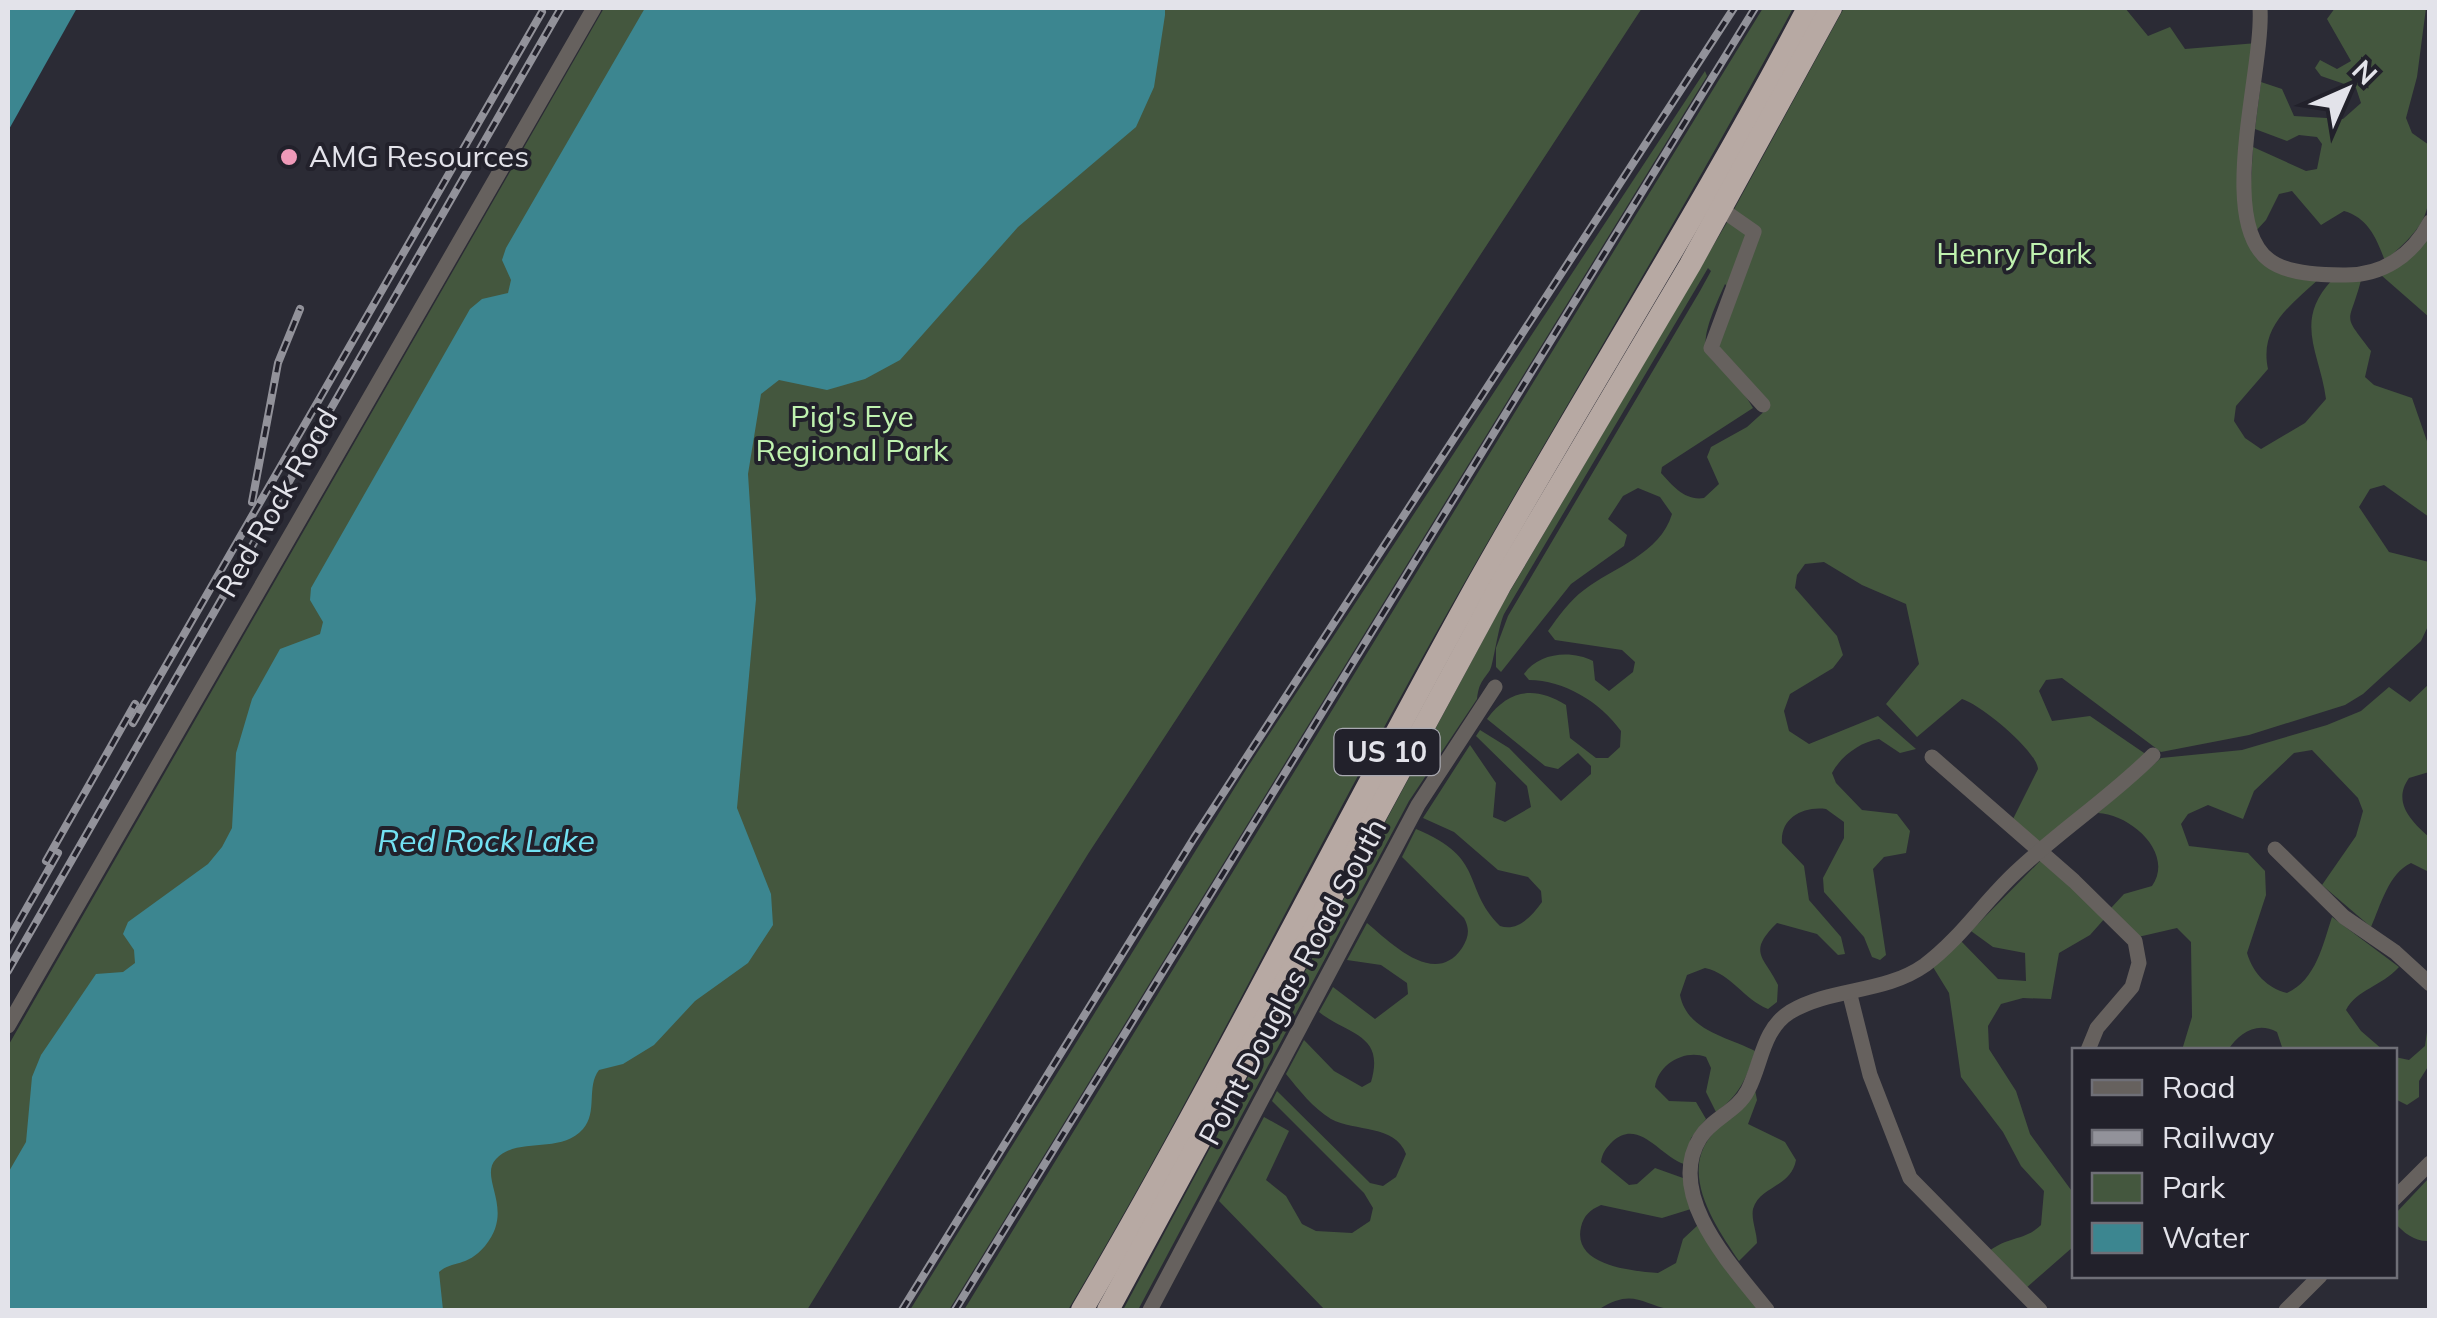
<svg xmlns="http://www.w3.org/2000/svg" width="2437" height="1318" font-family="Mulish,sans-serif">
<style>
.green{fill:#44573e;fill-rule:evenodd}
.water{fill:#3c8690}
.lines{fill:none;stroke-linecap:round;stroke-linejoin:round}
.minor{stroke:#66615e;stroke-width:15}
.highway{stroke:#b7a9a3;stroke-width:22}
.rail-casing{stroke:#92929a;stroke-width:8}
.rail{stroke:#22212b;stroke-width:4;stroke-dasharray:11;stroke-linecap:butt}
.poi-dot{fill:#ef9ab9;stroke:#22212b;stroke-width:4}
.labels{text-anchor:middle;stroke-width:8;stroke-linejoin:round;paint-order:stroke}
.shield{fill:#22212b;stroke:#a9a9b1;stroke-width:2.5}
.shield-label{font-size:28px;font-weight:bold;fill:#e3e3ea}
.poi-label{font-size:30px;fill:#e3e3ea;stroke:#22212b;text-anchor:start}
.park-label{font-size:30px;fill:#bff2af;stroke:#22212b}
.street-label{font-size:30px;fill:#e3e3ea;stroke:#22212b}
.water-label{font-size:32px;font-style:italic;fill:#72e1f2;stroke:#22212b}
</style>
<rect width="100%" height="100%" fill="#2b2b35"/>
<g class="green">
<path d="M604,8h1038l-554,846 -281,456h-799v-264z"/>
<path d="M1763,8h30c-121,227 -258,445 -382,670 -116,210 -220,426 -343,632h-104z"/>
<path d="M1844,8h281l23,28 22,-9 15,22 72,-6 -15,122 11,85 67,28c-29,27 -61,48 -52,91l-32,37 -2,15 11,17 16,11 44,-26 21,-24c-6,-47 -33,-77 6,-119h29c-12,47 -20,31 10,71l-6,26 9,8 38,13 17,49v70l-45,-32 -14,4 -11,18 30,45 40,10v62l-8,17 -58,53 -18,11 -96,30 -88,17 -99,-74 -16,2 -7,11 13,30 38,-5 57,39 -107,89 -28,-23 26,-52c-1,-18 -58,-65 -76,-70l-45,38 -31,-33 33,-40 -13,-60 -44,-19 -38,-23 -19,2 -8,11 -2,13 42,48 6,19 -10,13 -43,26 -6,17 5,20 20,13 69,-28 38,33 -16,4 -21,-14c-19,3 -38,17 -47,34l4,10 26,27 35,4 13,17 -4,22 -22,4 -11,12 13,86 -6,5 -8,-3 -8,-20 -40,-45 -1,-14 21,-40v-16l-18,-13c-23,-3 -46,9 -44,34l22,23 5,34 32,37 4,17 -7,1 -21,-21 -40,-11c-31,30 -12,34 1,62l-1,17 -9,7c-25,-10 -36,-35 -63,-41l-18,7 -7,20c7,36 48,42 75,56 -8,27 -16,45 -39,61l-10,-20 5,-24 -5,-11c-21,-8 -48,7 -51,30l14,14 27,1 10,17 -15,19 -7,26c-24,-8 -45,-46 -71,-23 -7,7 -11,12 -12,21l28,23 8,-1 18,-16 28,10 8,31 -29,9 -61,-13c-11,5 -17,10 -20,22 -9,39 51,44 77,46l18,-10 7,-24 15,-14 60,85c-26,0 -61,7 -87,0 -31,-7 -39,-22 -73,0h-273l-106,-109 45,-84 25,14 -23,49 20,16 16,28 14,7 36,2 18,-12 3,-13 -9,-15 -92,-92 5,-10 93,92 13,3 13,-9 10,-23c-11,-30 -51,-22 -75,-35 -18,-11 -32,-29 -45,-45l18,-34 30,31 28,16 9,-5c14,-48 -21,-46 -52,-70l14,-25 42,32 33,-25 -1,-11 -26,-18 -34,-5 20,-37c24,20 68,65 95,25 7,-11 8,-19 2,-30l-62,-61 14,-28c71,29 45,58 84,97 18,6 32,-10 42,-24l-1,-11 -13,-14 -30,-7 -44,-38 -31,-14 47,-73 26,38 -3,34 12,5 26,-15 -4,-21 -51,-50 4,-6 29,18 52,53 30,-27v-8l-13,-13 -20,16 -13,-3 -58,-47c22,-30 48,-33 79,-14l4,33 26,20h12l12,-11 1,-16c-21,-29 -57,-51 -92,-51l-5,-6c15,-22 48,-24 69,-13l2,19 14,11 24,-19 2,-10 -13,-12 -67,-10 -7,-9c10,-14 22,-31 36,-41 30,-23 76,-36 88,-76l-12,-17 -22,-9 -15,8 -15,23 19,16 -3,11 -53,38 -70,88 -5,-5v-19l12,-32 192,-325 11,-20 -3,-3 -204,346c-6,13 -11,52 -14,56 -8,12 -11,13 -13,29l-68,102 -271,509h-15l380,-707 223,-379zM1725,284l10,11 -17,48 5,13 45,52 -21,19 -36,20 -4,10 12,27 -15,14c-19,3 -31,-12 -43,-25l1,-6 91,-59c-36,-62 -70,-33 -28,-124z"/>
<path d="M2335,8h91l-9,69 -11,41 6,15 17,12c0,65 8,71 -44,116 -8,-21 -16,-43 -41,-50l-23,14 -29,-34 -13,3 -13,26 -12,13 -5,-16 4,-70 53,24 11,-2 5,-25 -5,-7 -18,-2 -12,6 -32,-12 6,-47 21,7 12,27 49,3 18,-16 -5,-15 -35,-12 -6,-8 5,-8 17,9 14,-8 -24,-42z"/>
<path d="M1705,71l2,5 -758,1234h-39l337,-542z"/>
<path d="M2429,232v85l-48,-42z"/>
<path d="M2429,684v88l-20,6c-17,24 2,43 20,59v35l-18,-9c-23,11 -30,42 -40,64l-49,-42 34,-49 7,-25 -5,-13 -46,-48 -18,3 -40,38 -11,28 -35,-14 -20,9 -7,10 8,22 59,7 17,18 1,24 -19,58c6,20 20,35 40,40 29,-13 36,-49 45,-76l67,50c-18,20 -42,22 -53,43l15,21 22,19h-100l-6,-18c-20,-11 -38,1 -49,18h-46l10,-33 -1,-75 -14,-14 -39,9 -27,-29 13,-14 28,-8c23,-33 -22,-72 -54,-73l63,-55 81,-8 85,-25 34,-14 28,-24 21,15z"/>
<path d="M2041,860l65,57 -16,18 -31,18 -8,46 -28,-1 -22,6 -13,22 1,23 27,42 14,43 44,60v52l-49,43 -38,-36c19,-17 38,-12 54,-28l3,-34 -23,-25 -18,-34 -42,-55 -12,-84 -16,-26 28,-26 37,38 28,2 -1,-28 -32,-6 -22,-16z"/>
<path d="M2429,1018v47l-10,16v16l-12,8 -12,-6v-42l14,3 16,-14z"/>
<path d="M1755,1090l2,10 -9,24 37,18 11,18c-5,28 -36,25 -43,49 -2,11 4,23 4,34l-18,18c-22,-33 -60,-86 -28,-125 14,-18 33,-25 44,-46z"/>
<path d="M2429,1178v63c-14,1 -25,-8 -34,-18v-9z"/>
</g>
<g class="water">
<path d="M8,8h69l-69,123z"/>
<path d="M645,8h520v7l-11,72 -18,40 -118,100 -118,133 -35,19 -38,11 -48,-10 -18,14 -13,80 8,125 -19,209 34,86 2,31 -25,38 -53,38 -41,44 -31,19 -24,6c-13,17 -1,42 -16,59 -23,26 -66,7 -87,30 -18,19 20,50 -11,87 -19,22 -32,14 -46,26l4,38h-435v-137l18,-31 6,-65 9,-22 55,-81 27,-2 12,-9 -1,-13 -11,-16 5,-12 80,-58 14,-17 10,-19 4,-75 16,-54 28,-50 40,-15 3,-12 -13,-22 1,-12 159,-279 12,-10 26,-6 3,-13 -9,-20 4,-12z"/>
</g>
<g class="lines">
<g class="minor">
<path d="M2260,8c4,61 -44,212 9,252 18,14 52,15 74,15 39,1 69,-19 87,-53"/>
<path d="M1721,209l33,23 -43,116 52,57"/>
<path d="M1932,757l142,124 61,60 4,22 -7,24 -35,41 -9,22"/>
<path d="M2275,849l69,68 51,35 35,32"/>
<path d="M1850,995l20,80 40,103 130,132"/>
<path d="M8,1026l586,-1018"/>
<path d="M2394,1199l36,-36"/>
<path d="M1150,1310l268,-505 77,-118"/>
<path d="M1767,1310c-33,-42 -103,-114 -67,-172 13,-21 37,-26 48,-48 14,-27 14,-60 42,-78 42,-25 94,-18 135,-47 35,-26 59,-63 90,-92 44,-42 95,-75 138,-118"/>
<path d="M2286,1310l34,-34"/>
</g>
<g class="highway">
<path d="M1082,1310c137,-233 256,-475 387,-711 111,-199 234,-390 339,-591"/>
<path d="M1108,1310l392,-724 190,-321 141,-257"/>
</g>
<g class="rail-casing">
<g id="rail">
<path d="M252,502l26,-139 22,-54"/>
<path d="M133,723l409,-711"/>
<path d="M46,861l89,-157"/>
<path d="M8,941l50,-88"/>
<path d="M8,971l553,-963"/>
<path d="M902,1310l292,-472 540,-830"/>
<path d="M955,1310l800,-1302"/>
</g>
</g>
<use href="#rail" class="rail"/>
</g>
<circle class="poi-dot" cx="289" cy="157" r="10"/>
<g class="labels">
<rect class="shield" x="1334.5" y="729" width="105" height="46" rx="8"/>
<g class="shield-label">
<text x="1387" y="762">US 10</text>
</g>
<g class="poi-label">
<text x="309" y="167">AMG Resources</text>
</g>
<g class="park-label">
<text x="2014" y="264">Henry Park</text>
<text x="852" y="427">Pig's Eye<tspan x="852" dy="34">Regional Park</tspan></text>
</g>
<g class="street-label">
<text transform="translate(277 503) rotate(-60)" y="10">Red Rock Road</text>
<text transform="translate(1293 982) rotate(-62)" y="10">Point Douglas Road South</text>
</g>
<g class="water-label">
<text x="486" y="852">Red Rock Lake</text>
</g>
</g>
<rect width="2437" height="1318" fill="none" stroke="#e3e3ea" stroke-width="20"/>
<rect x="2072" y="1048" width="325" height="230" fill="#22212b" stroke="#6f6f77" stroke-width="2.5"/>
<rect x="2092" y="1080" width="50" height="15" fill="#66615e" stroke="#6f6f77" stroke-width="2.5"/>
<text x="2162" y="1098" font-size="30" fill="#e3e3ea">Road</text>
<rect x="2092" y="1130" width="50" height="15" fill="#92929a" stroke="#6f6f77" stroke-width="2.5"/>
<text x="2162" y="1148" font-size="30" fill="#e3e3ea">Railway</text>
<rect x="2092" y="1173" width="50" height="30" fill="#44573e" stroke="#6f6f77" stroke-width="2.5"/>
<text x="2162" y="1198" font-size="30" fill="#e3e3ea">Park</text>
<rect x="2092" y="1223" width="50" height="30" fill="#3c8690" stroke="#6f6f77" stroke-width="2.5"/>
<text x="2162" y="1248" font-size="30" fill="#e3e3ea">Water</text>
<g transform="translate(2347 90) rotate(45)" stroke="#22212b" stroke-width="8" paint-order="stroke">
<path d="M0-8L18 38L0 25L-18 38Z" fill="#e3e3ea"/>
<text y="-15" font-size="28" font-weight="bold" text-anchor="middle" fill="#e3e3ea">N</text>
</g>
</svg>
